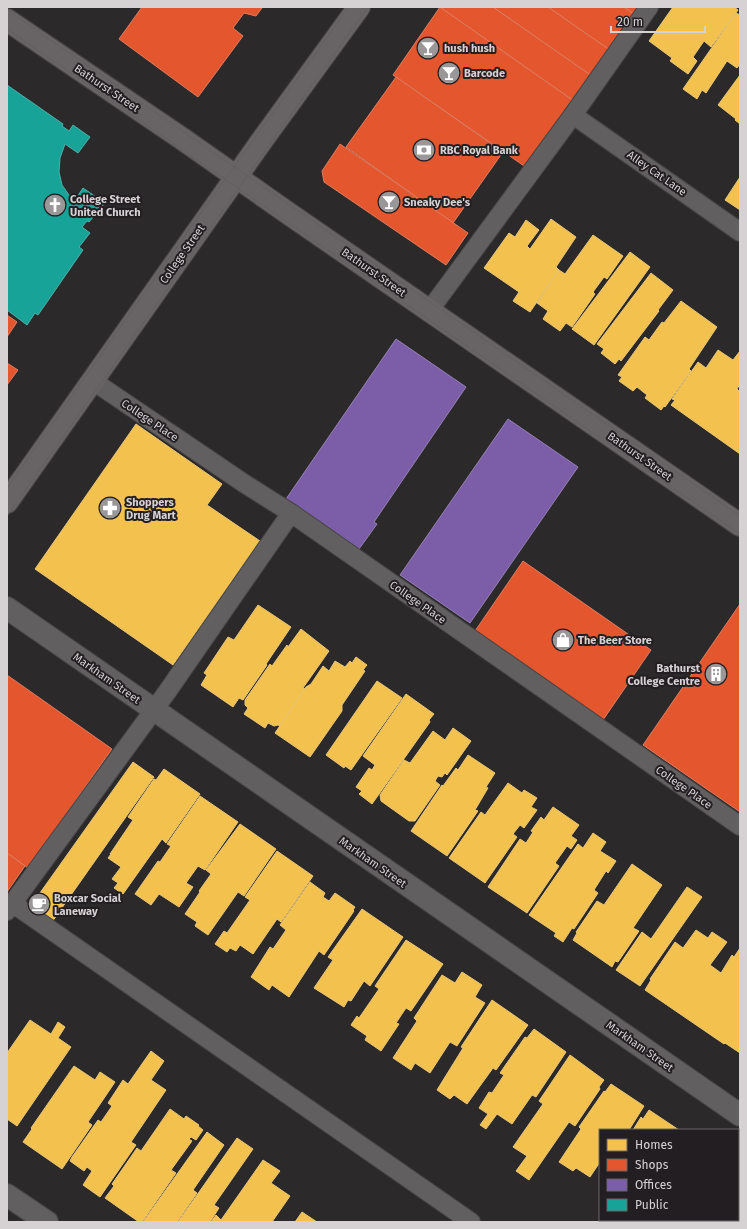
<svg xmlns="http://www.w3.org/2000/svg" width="747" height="1229" font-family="'Fira Sans',sans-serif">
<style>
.homes{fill:#f2c14e;stroke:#eac676}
.shops{fill:#e4572e;stroke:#e07c60}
.offices{fill:#7b5ea7;stroke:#9681b4}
.public{fill:#17a398;stroke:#50b1aa}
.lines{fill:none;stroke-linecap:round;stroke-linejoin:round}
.service-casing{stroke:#464445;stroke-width:20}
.minor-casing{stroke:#464445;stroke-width:24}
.secondary-casing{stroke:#464445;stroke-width:24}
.service{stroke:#615f60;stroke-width:18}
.minor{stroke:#615f60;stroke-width:22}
.secondary{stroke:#686466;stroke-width:22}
.tram{stroke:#615f60;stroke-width:1}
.labels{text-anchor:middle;stroke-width:4;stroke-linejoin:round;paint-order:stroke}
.poi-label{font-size:11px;font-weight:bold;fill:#d6d2d4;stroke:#231e21;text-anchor:start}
.street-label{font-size:11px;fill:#d6d2d4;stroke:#231e21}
</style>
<rect width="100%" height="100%" fill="#2b292a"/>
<g class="homes">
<path d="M673,7h61l4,3 -27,37 -7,-6 -11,16 4,4 -9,13 -18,-13 2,-3 -23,-17z"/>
<path d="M736,13l4,2v49l-3,4 -10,-7 -21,32 -4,-3 -5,9 -14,-10z"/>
<path d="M740,75v49l-5,-4 1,-1 -18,-14z"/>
<path d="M740,177v33l-15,-10z"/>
<path d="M551,219l25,18 -20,30 3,3 -29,42 -17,-11 6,-9 -35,-24 25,-35 6,4 11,-17 13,10 -12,16 3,3z"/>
<path d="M593,235l30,21 -16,23 -3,-2 -11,15 2,2 -23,33 -6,-4 -6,8 -17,-12 5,-8 -11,-8 22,-33 6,4z"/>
<path d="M630,252l20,15 -56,78 -22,-16z"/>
<path d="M651,273l22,17 -15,20 1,1 -38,50 -2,-2 -4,5 -14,-11 3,-4 -7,-5z"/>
<path d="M681,301l36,26 -28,42 2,2 -26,36 -1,-1 -3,4 -16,-12 2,-3 -10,-8 -4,4 -14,-10 3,-4 -4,-2 27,-38 4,3 13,-18 2,1z"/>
<path d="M718,350l15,10 7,-9v33l-3,5 3,3v62l-69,-49 4,-5 -3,-1 26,-37 8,6z"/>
<path d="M136,424l86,60 -15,21 53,36 -87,124 -138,-96z"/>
<path d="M258,605l33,22 -25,37 1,1 -24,35 -4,-2 -6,9 -32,-22 6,-10 -3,-2 24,-36 6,3z"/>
<path d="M301,629l28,22 -26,37 2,1 -25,37 -2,-1 -4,1 -6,-3 -3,5 -21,-14 4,-6 -3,-3v-5l25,-36 2,2 15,-21 1,2z"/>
<path d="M356,657l11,8 -4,5 2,1 -23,34v6l-32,46 -35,-24 31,-46 5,-3 12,-18 6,5 6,-10 10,6 5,-6 2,2z"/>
<path d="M377,681l25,17 -51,72 -6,-4 -1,2 -18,-13z"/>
<path d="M406,694l28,20 -5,6 1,2 -58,82 -13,-10 3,-3 -6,-4 13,-19 3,2 3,-5 -12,-9z"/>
<path d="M453,728l18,13 -24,34 -2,-2 -3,4 -4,-1 -3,5 5,4 -25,36h-6l-28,-20 -1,-6 24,-35 6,3 23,-32 12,9z"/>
<path d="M468,755l27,18 -9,14 2,1 -13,22 3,1 -31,45 -36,-25 31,-46 1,1 13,-18 2,2z"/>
<path d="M133,762l21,15 -102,145 -22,-15z"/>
<path d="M164,769l36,25 -34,49 -4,-4 -39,55 -9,-6 4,-5 -6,-4 9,-12 -13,-9 3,-4h-1l23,-34 -5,-3 26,-38 2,1z"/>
<path d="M508,783l14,10 2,-3 13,8 -6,9 6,3 -13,18 -4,-3 -7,9 4,3 -32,46 -36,-25 32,-46 4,3z"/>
<path d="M200,796l38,26 -33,48 -7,-4 -12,17 7,4 -14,20 -20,-13 -8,11 -16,-11 23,-33 2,1 11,-16 -4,-2z"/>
<path d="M553,807l26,18 -8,11 6,4 -6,9 -4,-3 -12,17 4,3 -32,47 -39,-26 32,-48 6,4 7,-11 -2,-1 10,-14 3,3z"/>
<path d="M240,824l36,25 -32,47 -6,-4 -30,43 -13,-9 2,-4 -12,-8 15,-22 -1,-1 12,-17 -5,-4z"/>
<path d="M593,833l13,9 -6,9 16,10 -8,12 -2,-2 -12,19 4,3 -24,36 -2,-1 -9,14 -9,-6 2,-3 -27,-18 49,-71 5,4z"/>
<path d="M277,851l36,25 -32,46 -4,-3 -24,35 -13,-9 -4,6 -6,-3 -3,4 -12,-8 9,-13 3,2 23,-33 -5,-3z"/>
<path d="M632,864l30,21 -29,43 6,3 -21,31 -3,-1 -3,6 -39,-27 4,-7 -1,-1 21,-31 7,4z"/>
<path d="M310,882l15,11 -2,4 6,4 6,-8 20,14 -2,3 1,1 -30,44 -5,-4 -30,46 -17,-12 -3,5 -18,-13 19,-30 3,2 13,-19 -6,-5z"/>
<path d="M687,887l15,10 -62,89 -24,-16 26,-38 9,7z"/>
<path d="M362,909l41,28 -33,49 -6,-5 -13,20 -3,-1 -4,7 -30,-19 19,-28 -5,-3z"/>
<path d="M696,930l12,8 4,-6 15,10 -17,23 11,8 11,-18 2,2 6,-9v105l-15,-10 -1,1 -79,-54 6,-10 -1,-1 25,-37 8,6z"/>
<path d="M406,940l37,24 -32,47 -5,-3 -10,15 3,1 -18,27 -16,-11 2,-4 -16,-11 6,-9 2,2 20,-29 -4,-3z"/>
<path d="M462,972l20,13 -7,12 10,6 -28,43 -7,-4 -20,31 -15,-10 -4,7 -18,-12 24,-37 -3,-3 28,-43 13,8z"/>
<path d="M492,1000l36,25 -32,45 -3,-2 -26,36 -13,-9 -4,4 -13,-9 26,-42 -2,-1z"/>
<path d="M30,1020l21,14 7,-12 7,5 -7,11 13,9 -54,79 -10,-7v-66z"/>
<path d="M534,1029l32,23 -30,45 -4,-2 -20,29 -15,-10 -11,15 -6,-4 8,-11 -9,-6 10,-16 3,1 12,-18 -4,-2 25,-36 2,1z"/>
<path d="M151,1051l13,10 -13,19 15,10 -35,52 5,3 -36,52 -17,-12 9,-14 -5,-4 -3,4 -14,-10 2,-4 26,-37 3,2 11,-16 -4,-3 15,-23 5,4z"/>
<path d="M570,1055l34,25 -5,7 1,2 -25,37 -6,-4 -40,58 -13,-9 11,-15 -14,-9 30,-43 -4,-3z"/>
<path d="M74,1066l21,14 5,-8 15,10 -27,40 4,3 -30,44 -39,-27 9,-13 -1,-1z"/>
<path d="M611,1084l33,22 -15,24h-29v32l-10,15 -14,-9 -3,3 -14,-9 22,-33 -2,-2 25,-36 1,1z"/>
<path d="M170,1109l14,10 2,-3 13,9 -1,1 5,4 -7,10 -5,-3 -2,2 3,2 -21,29 5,3 -34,49h-3l-34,-24 9,-12 -2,-2 25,-36 4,3z"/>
<path d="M649,1110l30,20h-46l8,-13 2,2z"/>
<path d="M207,1132l17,13 -31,45 4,3 -20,29h-34z"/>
<path d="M237,1138l16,11 -39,56 5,3 -9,14h-32z"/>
<path d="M263,1160l17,11 -9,12 19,13 -18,26h-61l5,-7 5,5z"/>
<path d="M738,1192l2,1v4l-2,3 2,1v21h-40l2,-2h36z"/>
<path d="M302,1212l15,10h-22z"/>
<path d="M642,1220h54l-2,2h-53z"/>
</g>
<g class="shops">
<path d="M142,7h119l1,1 -6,8 -12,-3 -11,15 10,8 -45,61 -79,-58z"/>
<path d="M440,7l134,94 -47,67 -134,-93z"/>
<path d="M440,7h53l99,69 -18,25z"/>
<path d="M493,7h55l62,43 -18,26z"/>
<path d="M548,7h76l11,8 -25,35z"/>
<path d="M624,7h17l-6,8z"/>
<path d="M396,77l107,75 -50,71 -107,-76z"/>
<path d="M340,144l128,89 -22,32 -122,-83 -2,-11z"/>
<path d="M7,315l10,7 -10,15z"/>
<path d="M7,363l11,7 -11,15z"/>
<path d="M523,561l128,89 -48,70 -128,-89z"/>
<path d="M740,604v208l-97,-67z"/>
<path d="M7,675l105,74 -84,119 -21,-15z"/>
<path d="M7,853l18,13 -18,26z"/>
</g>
<g class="offices">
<path d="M396,339l70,48 -92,135 3,2 -18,25 -73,-50z"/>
<path d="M508,419l70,48 -108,156 -70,-48z"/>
</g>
<path class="public" d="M7,85l56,39 -1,2 7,5 4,-6 17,12 -12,16 -13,-9 -5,14 -1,14 3,13 7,10 6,5 8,-12 16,11 5,2v3l-15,18 -2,-1 -5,6 8,6 -11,14 4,3 -45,65 -3,-2 -8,12 -20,-15z"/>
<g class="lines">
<g class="service-casing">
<g id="service">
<path d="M573,115l167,117"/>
<path d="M429,311l144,-196 76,-108"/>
<path d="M93,381l152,103 46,29 449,313"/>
<path d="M12,903l459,319"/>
<path d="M7,911l160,-219 124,-179"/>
</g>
</g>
<g class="minor-casing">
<g id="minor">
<path d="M7,608l733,507"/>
<path d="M7,1195l40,27"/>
</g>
</g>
<g class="secondary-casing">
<g id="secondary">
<path d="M7,20l177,120 101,71 455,314"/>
<path d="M7,502l256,-363 96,-132"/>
</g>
</g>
<use href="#service" class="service"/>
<use href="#minor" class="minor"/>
<use href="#secondary" class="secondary"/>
<g class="tram">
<path d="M7,10l733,506"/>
<path d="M7,29l733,505"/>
<path d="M7,488l196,-278 146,-203"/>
<path d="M7,516l236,-334 125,-175"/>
</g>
</g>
<defs>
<g id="bar-disc" transform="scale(1.15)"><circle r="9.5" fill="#9a9798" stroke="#231e21"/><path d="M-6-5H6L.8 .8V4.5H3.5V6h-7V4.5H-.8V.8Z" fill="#fff"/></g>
<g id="bank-disc" transform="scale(1.15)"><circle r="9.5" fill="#9a9798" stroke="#231e21"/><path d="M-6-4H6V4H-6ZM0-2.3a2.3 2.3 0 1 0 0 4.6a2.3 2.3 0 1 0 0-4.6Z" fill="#fff"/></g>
<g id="church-disc" transform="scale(1.15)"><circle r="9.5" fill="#9a9798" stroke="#231e21"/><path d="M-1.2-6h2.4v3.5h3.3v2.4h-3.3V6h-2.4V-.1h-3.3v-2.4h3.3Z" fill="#fff"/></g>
<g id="pharmacy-disc" transform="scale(1.15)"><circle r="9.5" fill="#9a9798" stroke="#231e21"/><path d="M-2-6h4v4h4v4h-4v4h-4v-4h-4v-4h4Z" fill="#fff"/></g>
<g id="shop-disc" transform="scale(1.15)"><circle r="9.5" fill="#9a9798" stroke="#231e21"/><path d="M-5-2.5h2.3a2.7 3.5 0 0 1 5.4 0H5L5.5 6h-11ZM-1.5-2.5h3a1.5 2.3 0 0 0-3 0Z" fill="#fff"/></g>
<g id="building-disc" transform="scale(1.15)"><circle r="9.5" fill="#9a9798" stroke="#231e21"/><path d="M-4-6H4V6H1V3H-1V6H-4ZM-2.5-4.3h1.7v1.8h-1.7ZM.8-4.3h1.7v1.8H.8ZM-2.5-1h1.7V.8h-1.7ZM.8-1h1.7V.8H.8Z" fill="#fff"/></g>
<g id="cafe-disc" transform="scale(1.15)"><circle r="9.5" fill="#9a9798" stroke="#231e21"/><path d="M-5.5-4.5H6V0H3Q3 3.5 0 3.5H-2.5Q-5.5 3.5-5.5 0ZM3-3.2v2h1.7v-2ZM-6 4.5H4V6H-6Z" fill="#fff"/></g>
</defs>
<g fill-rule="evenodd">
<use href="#bar-disc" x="428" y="48"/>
<use href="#bar-disc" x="449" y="73"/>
<use href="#bank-disc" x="424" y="150"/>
<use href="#bar-disc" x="389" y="202"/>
<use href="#church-disc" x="55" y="205"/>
<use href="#pharmacy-disc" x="110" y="508"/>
<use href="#shop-disc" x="563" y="640"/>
<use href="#building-disc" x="716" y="674"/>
<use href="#cafe-disc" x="39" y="904"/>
</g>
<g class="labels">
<g class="poi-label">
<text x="444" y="52">hush hush</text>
<text x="464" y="77">Barcode</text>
<text x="440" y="154">RBC Royal Bank</text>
<text x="70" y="203">College Street<tspan x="70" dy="13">United Church</tspan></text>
<text x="404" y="206">Sneaky Dee's</text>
<text x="126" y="506">Shoppers<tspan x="126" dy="13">Drug Mart</tspan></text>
<text x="578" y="644">The Beer Store</text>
<text x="700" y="672" text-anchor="end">Bathurst<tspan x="700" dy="13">College Centre</tspan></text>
<text x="54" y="902">Boxcar Social<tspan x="54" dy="13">Laneway</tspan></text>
</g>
<g class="street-label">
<text transform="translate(107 88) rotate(34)" y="4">Bathurst Street</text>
<text transform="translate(657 173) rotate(35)" y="4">Alley Cat Lane</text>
<text transform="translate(182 254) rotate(-55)" y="4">College Street</text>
<text transform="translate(374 272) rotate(35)" y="4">Bathurst Street</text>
<text transform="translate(150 420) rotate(34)" y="4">College Place</text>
<text transform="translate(640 456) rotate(35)" y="4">Bathurst Street</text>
<text transform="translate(418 602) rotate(35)" y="4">College Place</text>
<text transform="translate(107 678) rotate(35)" y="4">Markham Street</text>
<text transform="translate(684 787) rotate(35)" y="4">College Place</text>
<text transform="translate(373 862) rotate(35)" y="4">Markham Street</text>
<text transform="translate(640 1046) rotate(35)" y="4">Markham Street</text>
</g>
</g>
<rect width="747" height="1229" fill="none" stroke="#d6d2d4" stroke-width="16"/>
<rect x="599" y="1129" width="140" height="92" fill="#231e21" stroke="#6b6669"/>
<rect x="607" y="1139" width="20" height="12" fill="#f2c14e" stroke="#6b6669"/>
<text x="635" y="1149" font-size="12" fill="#d6d2d4">Homes</text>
<rect x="607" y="1159" width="20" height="12" fill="#e4572e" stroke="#6b6669"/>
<text x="635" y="1169" font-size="12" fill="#d6d2d4">Shops</text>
<rect x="607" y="1179" width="20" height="12" fill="#7b5ea7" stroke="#6b6669"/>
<text x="635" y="1189" font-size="12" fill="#d6d2d4">Offices</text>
<rect x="607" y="1199" width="20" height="12" fill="#17a398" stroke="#6b6669"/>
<text x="635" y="1209" font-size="12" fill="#d6d2d4">Public</text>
<path d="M611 26v6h94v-6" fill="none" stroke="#d6d2d4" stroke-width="2"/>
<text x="617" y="26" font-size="12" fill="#d6d2d4" stroke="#231e21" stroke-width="3" paint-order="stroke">20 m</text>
</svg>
